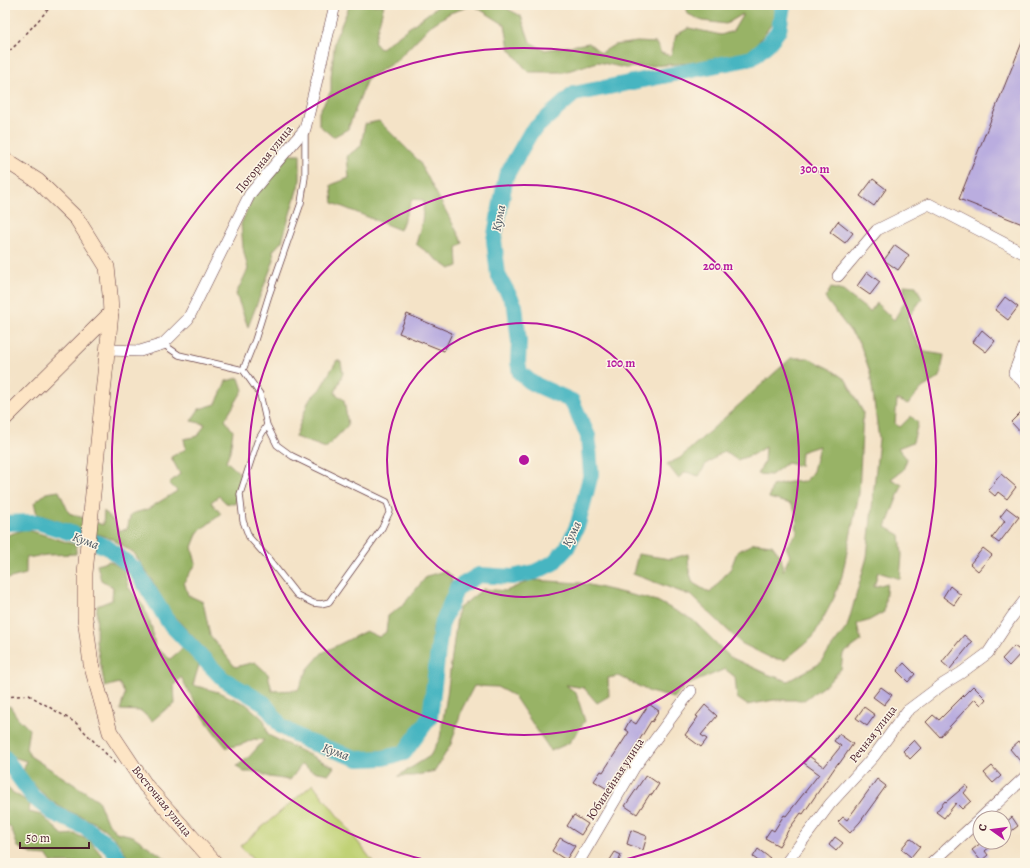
<svg xmlns="http://www.w3.org/2000/svg" width="1030" height="868" font-family="Alegreya,serif">
<style>
.green{fill:#c0d174;stroke:#857850}
.forest{fill:#98b366;stroke:#716948}
.lines{fill:none;stroke-linecap:round;stroke-linejoin:round}
.river{stroke:#47b5c1;stroke-width:16}
.building{fill:#baaddf}
.lane-casing{stroke:#643c42;stroke-width:7}
.street-casing{stroke:#643c42;stroke-width:12}
.secondary-casing{stroke:#643c42;stroke-width:16}
.path{stroke:#643c42;stroke-width:1.5;stroke-dasharray:3 3;stroke-linecap:butt}
.lane{stroke:#fff;stroke-width:5.5}
.street{stroke:#fff;stroke-width:11}
.secondary{stroke:#fde5c5;stroke-width:15}
.ring{fill:none;stroke:#b5179e;stroke-width:2}
.labels{text-anchor:middle;stroke-width:3;stroke-linejoin:round;paint-order:stroke}
.street-label{font-size:12px;fill:#4a1f2b;stroke:#fcf5e5}
.water-label{font-size:13px;font-style:italic;fill:#495460;stroke:#fcf5e5}
.centre{fill:#b5179e;stroke:#fcf5e5;stroke-width:2}
.ring-label{font-size:12px;text-anchor:middle;font-weight:bold;fill:#b5179e;stroke:#fcf5e5;stroke-width:3;stroke-linejoin:round;paint-order:stroke}
</style>
<rect width="100%" height="100%" fill="#fcf5e5"/>
<filter id="ink" filterUnits="userSpaceOnUse"><feTurbulence type="fractalNoise" baseFrequency=".025" numOctaves="2"/><feDisplacementMap in="SourceGraphic" scale="8" xChannelSelector="R" yChannelSelector="G"/><feConvolveMatrix kernelMatrix="1 2 1 2 8 2 1 2 1" color-interpolation-filters="sRGB"/></filter>
<filter id="wash" filterUnits="userSpaceOnUse"><feTurbulence type="fractalNoise" baseFrequency=".012" numOctaves="4" result="noise"/><feDisplacementMap in="SourceGraphic" scale="16" xChannelSelector="R" yChannelSelector="G"/><feGaussianBlur stdDeviation="0.9" result="paint"/><feColorMatrix in="noise" values="0 0 0 0 0 0 0 0 0 0 0 0 0 0 0 0 0 1.4 0 .05"/><feComposite in="paint" operator="in"/></filter>
<g filter="url(#wash)">
<rect width="100%" height="100%" fill="#f4e3c7"/>
<path class="green" d="M313,784l61,79h-118l-16,-17z"/>
<g class="forest">
<path d="M352,5h32l-10,37 6,7 57,-42v-2h36l-23,8 -20,13 -34,35 -29,18 -19,50 -15,8 -14,-12v-13l12,-21v-14l4,-38 14,-32z"/>
<path d="M473,5h27l21,11 9,26 14,8 45,-7 12,10 13,-8 23,-3 19,1 5,10 10,3 5,-21 13,-7 32,7 12,-4 10,-17 -17,10 -23,-3 -15,-7 -2,-9h91l-4,17 -21,29 -62,12 -65,5 -27,-6 -34,10h-36l-19,-24 -4,-23z"/>
<path d="M379,121l40,40 44,82 -6,5 1,18 -8,3 -34,-25 6,-22 2,-22 -12,-1 -12,31 -67,-27 -2,-18 18,-7 -2,-22 14,-10 4,-22z"/>
<path d="M290,154h10v26l-18,61 -9,10 1,9 -26,67 -12,-33 12,-25 -5,-21 -2,-24 13,-29z"/>
<path d="M904,285l12,1 6,13 -15,20 5,15 13,18 19,3 -4,22 -18,11 -14,16 -11,-4 -2,24 5,3 11,-11 7,7 -5,19 -15,6 9,11 -4,11 -12,9 11,6 -16,42 14,8 2,20 -2,24 -22,-7 -4,15 13,-4 -3,29 -16,9 -11,3 4,17 -18,13 -2,15 -13,14 -24,17h-30l-27,5 -10,-7 -2,-21 -10,-8 -40,17 -11,12 -24,-6 -31,-16 -11,2 1,18 -12,7 -13,-15 -18,-3 10,8 9,28 -16,22 -18,8 -37,-55 -17,-9 -23,-1 -12,23 -11,35 -16,27 -22,5h-15l32,-20 10,-18 7,-43 11,-86 25,-20 23,2 25,-11 50,3 76,18 36,19 37,37 37,17 21,7 31,-17 28,-37 20,-70 12,-118 -9,-67 -10,-28 -35,-46 6,-10 12,3 27,21 6,-9 18,17 11,-19z"/>
<path d="M791,358h17l21,10 17,12 17,32 -4,82 -17,82 -8,22 -21,39 -28,23 -14,-2 -30,-15 -49,-47 -59,-22 5,-20 32,5 18,-5 1,17 4,12 17,10 21,-25 6,-16 17,-9 18,2 9,12 2,14 7,-15 -4,-9 11,-14 -1,-20 -5,-9 -22,-6 3,-12 18,-4 16,-1 7,-10 6,-25 -18,6 -1,14 -13,-3 -16,12 -14,-1 7,-11 1,-16 -13,8 -15,5 -13,-9 -18,13 -7,12 -13,-4 -8,6 -11,-14 13,-6z"/>
<path d="M337,360l4,2 2,11 -8,20 9,7 4,25 -22,23 -31,-11 14,-37 11,-11z"/>
<path d="M239,378l4,12 -18,30 8,11 -3,20 -4,10 17,15 -7,16v12l-10,-1 -7,-7 -8,6 10,12 -23,18 -6,15 4,17 -12,18 4,13 15,7 7,33 25,32 20,-5 13,12 4,17 26,-1 10,-21 14,-16 44,-22 13,6 7,-5 2,-16 15,-11 24,-29 17,-5 8,5 -1,10 -18,41 -6,87 -25,34 -42,5 -49,-16 -27,-16 -15,-23 -39,-22 -60,-64 -20,-35 -16,-24 -22,-14 -75,-25 -3,-11 12,-10 13,-2 10,22 34,12 1,-14 8,8 7,12 8,-2 4,-15 17,-5 29,-18 -8,-8 11,-9 -9,-17 15,-8 -2,-10 14,-3 7,-12 -14,-3 8,-12 17,-5 10,-23z"/>
<path d="M25,529l51,16v9l-29,1 -21,3v16l-19,5 -2,-5v-38z"/>
<path d="M110,561l14,9 4,17 16,20 8,21 3,19 15,12 13,-11 16,17 -6,20 25,7 28,12 18,16 4,15 66,32 -5,7 -17,-3 -10,-7 -12,16 -21,-3 -10,-5h-15l-7,-6 12,-9 15,-17 -10,-1 -11,5 -16,4c-19,-21 -33,-46 -46,-71l-7,8 1,19 -10,6 -13,11 -11,-10 -21,-1 5,-16 -6,-11 -14,4 -9,-46 1,-35 15,-6 1,-13 -12,-7 -4,-15z"/>
<path d="M10,706l7,11 12,12 -3,19 4,8 68,44 8,20 10,12 17,4 39,27h-43c-4,-17 -21,-33 -36,-41 -11,-6 -25,-10 -36,-17 -13,-9 -23,-20 -34,-32l3,-12 -13,-4 -8,-10v-40z"/>
<path d="M5,786l7,6 18,11 -1,9 12,3 22,20 12,-1 15,7 18,22h-56l-5,-7 -13,-1 -16,-8 -7,-19 -6,-3z"/>
</g>
<g class="lines">
<g class="river">
<path d="M5,523l32,-1 34,11 36,14 28,22 34,54 54,56 41,24 17,23 25,15 53,18 24,-1 21,-5 26,-36 11,-91 16,-38 22,-13 33,2 23,-5 18,-9 14,-15 11,-24 13,-50 -3,-38 -16,-35 -40,-18 -12,-10 -2,-11 1,-20 -4,-36 -17,-31 -4,-35 12,-64 25,-44 43,-38 178,-36 16,-14 11,-14 4,-25"/>
<path d="M5,758l28,39 20,16 33,15 24,18 12,17"/>
</g>
</g>
<g id="blocks">
<g class="building">
<path d="M1025,35v190l-66,-26z"/>
<path d="M873,179l13,10 -12,17 -14,-10z"/>
<path d="M838,221l15,12 -8,10 -15,-11z"/>
<path d="M895,245l14,10 -11,15 -14,-10z"/>
<path d="M867,272l13,10 -10,13 -13,-9z"/>
<path d="M1005,297l13,10 -10,13 -13,-10z"/>
<path d="M407,314l45,19 -8,18 -45,-18z"/>
<path d="M982,330l13,11 -9,11 -13,-10z"/>
<path d="M1025,408v29l-14,-15z"/>
<path d="M1001,474l15,13 -9,12 -9,-7 -3,4 -7,-6z"/>
<path d="M1007,508l12,9 -20,26 -7,-5 13,-17 -5,-4z"/>
<path d="M983,548l9,7 -14,16 -8,-7z"/>
<path d="M950,586l11,9 -7,10 -11,-8z"/>
<path d="M964,635l8,7 -22,27 -8,-7z"/>
<path d="M1014,646l8,6 -13,14 -7,-7z"/>
<path d="M904,663l11,11 -7,8 -11,-11z"/>
<path d="M973,686l13,13 -5,6 -6,-6 -35,38 -14,-15 7,-7 6,5z"/>
<path d="M881,687l11,8 -8,10 -11,-8z"/>
<path d="M649,704l10,7 -7,11 -1,-1 -42,69 -15,-9 7,-10 2,1 26,-40 -4,-3 5,-9 6,4z"/>
<path d="M705,705l12,11 -16,19 6,4 -6,8 -16,-12 13,-18 -2,-1z"/>
<path d="M864,707l11,8 -8,11 -11,-8z"/>
<path d="M839,734l14,10 -9,13 -5,7 -1,-1 -35,51 -2,-1 -12,16 -10,17 -14,-8 6,-9 3,2 10,-16 2,1 33,-42 -15,-11 5,-7 15,11 17,-21 -7,-5z"/>
<path d="M914,740l7,8 -11,11 -7,-8z"/>
<path d="M1019,741l6,8v8l-5,4 -10,-12z"/>
<path d="M992,766l9,10 -8,7 -9,-10z"/>
<path d="M646,775l13,9 -7,11 -2,-1 -13,20 -12,-8z"/>
<path d="M877,779l9,7 -26,36 -10,11 -12,-11 5,-5 4,3z"/>
<path d="M966,785l2,3 -4,5 7,8 -9,8 -6,-6 -12,15 -8,-6 9,-11 1,1z"/>
<path d="M574,815l14,9 -7,11 -14,-9z"/>
<path d="M1012,817l6,9 -8,6 -6,-8z"/>
<path d="M631,830l16,6 -4,14 -16,-6z"/>
<path d="M835,837l8,6 -7,8 -7,-6z"/>
<path d="M560,838l15,8 -9,14 -14,-9z"/>
<path d="M910,838l10,8 -9,11 -10,-8z"/>
<path d="M982,842h14l-11,9 3,4 -7,6 -9,-11z"/>
<path d="M758,849l12,9 -4,5h-5l-8,-6z"/>
<path d="M615,852l6,3 -3,8h-10z"/>
</g>
</g>
</g>
<g filter="url(#ink)">
<use href="#blocks" fill-opacity="0" stroke="#643c42" stroke-width="1"/>
<g class="lines">
<g class="lane-casing">
<g id="lane">
<path d="M163,344l16,11 64,15 17,24 7,31 10,20 15,11 95,46 3,9 -8,17 -53,74 -8,2 -8,-1 -16,-8 -30,-38 -18,-20 -6,-16 -3,-27 17,-52 10,-17"/>
<path d="M243,370l12,-30 14,-45 32,-92 4,-26v-46"/>
</g>
</g>
<g class="street-casing">
<g id="street">
<path d="M838,276l39,-46 52,-26 96,50"/>
<path d="M1025,344l-11,29 11,11"/>
<path d="M108,350l32,1 23,-7 25,-25 62,-125 55,-65 30,-124"/>
<path d="M981,818l44,-41"/>
<path d="M578,863l56,-95 57,-77"/>
<path d="M786,863l44,-59 44,-48 33,-45 36,-27 18,-11 27,-20 23,-35 14,-18"/>
<path d="M932,863l48,-44"/>
</g>
</g>
<g class="secondary-casing">
<g id="secondary">
<path d="M5,160l33,21 39,38 30,48 3,27 1,19 -26,260v45l6,46 19,68 36,54 69,77"/>
<path d="M5,418l106,-105"/>
</g>
</g>
<g class="path">
<path d="M5,55l12,-11 35,-39"/>
<path d="M5,697l24,-2 47,28 40,41"/>
</g>
<use href="#lane" class="lane"/>
<use href="#street" class="street"/>
<use href="#secondary" class="secondary"/>
</g>
</g>
<g class="ring">
<circle cx="524" cy="460" r="137"/>
<circle cx="524" cy="460" r="275"/>
<path d="M438 863A412 412 0 1 1 610 863"/>
</g>
<g class="labels">
<g class="street-label">
<text transform="translate(264 159) rotate(-51)" y="4">Погорная улица</text>
<text transform="translate(873 734) rotate(-52)" y="4">Речная улица</text>
<text transform="translate(615 779) rotate(-57)" y="4">Юбилейная улица</text>
<text transform="translate(162 801) rotate(51)" y="4">Восточная улица</text>
</g>
<g class="water-label">
<text transform="translate(498 218) rotate(-79)" y="5">Кума</text>
<text transform="translate(571 534) rotate(-65)" y="5">Кума</text>
<text transform="translate(86 540) rotate(20)" y="5">Кума</text>
<text transform="translate(336 751) rotate(19)" y="5">Кума</text>
</g>
</g>
<circle cx="524" cy="460" r="6" class="centre"/>
<g class="ring-label">
<text x="815" y="173">300 m</text>
<text x="718" y="270">200 m</text>
<text x="621" y="367">100 m</text>
</g>
<rect width="1030" height="868" fill="none" stroke="#fcf5e5" stroke-width="20"/>
<g transform="translate(992 830) rotate(284)"><circle r="19" fill="#fcf5e5" stroke="#b59f9b"/>
<path d="M0-3L7 15L0 10L-7 15Z" fill="#b5179e"/>
<text y="-6" font-size="11" font-weight="bold" text-anchor="middle" fill="#4a1f2b">С</text>
</g>
<path d="M20 842v6h69v-6" fill="none" stroke="#4a1f2b" stroke-width="2"/>
<text x="26" y="842" font-size="12" fill="#4a1f2b" stroke="#fcf5e5" stroke-width="3" paint-order="stroke">50 m</text>
</svg>
